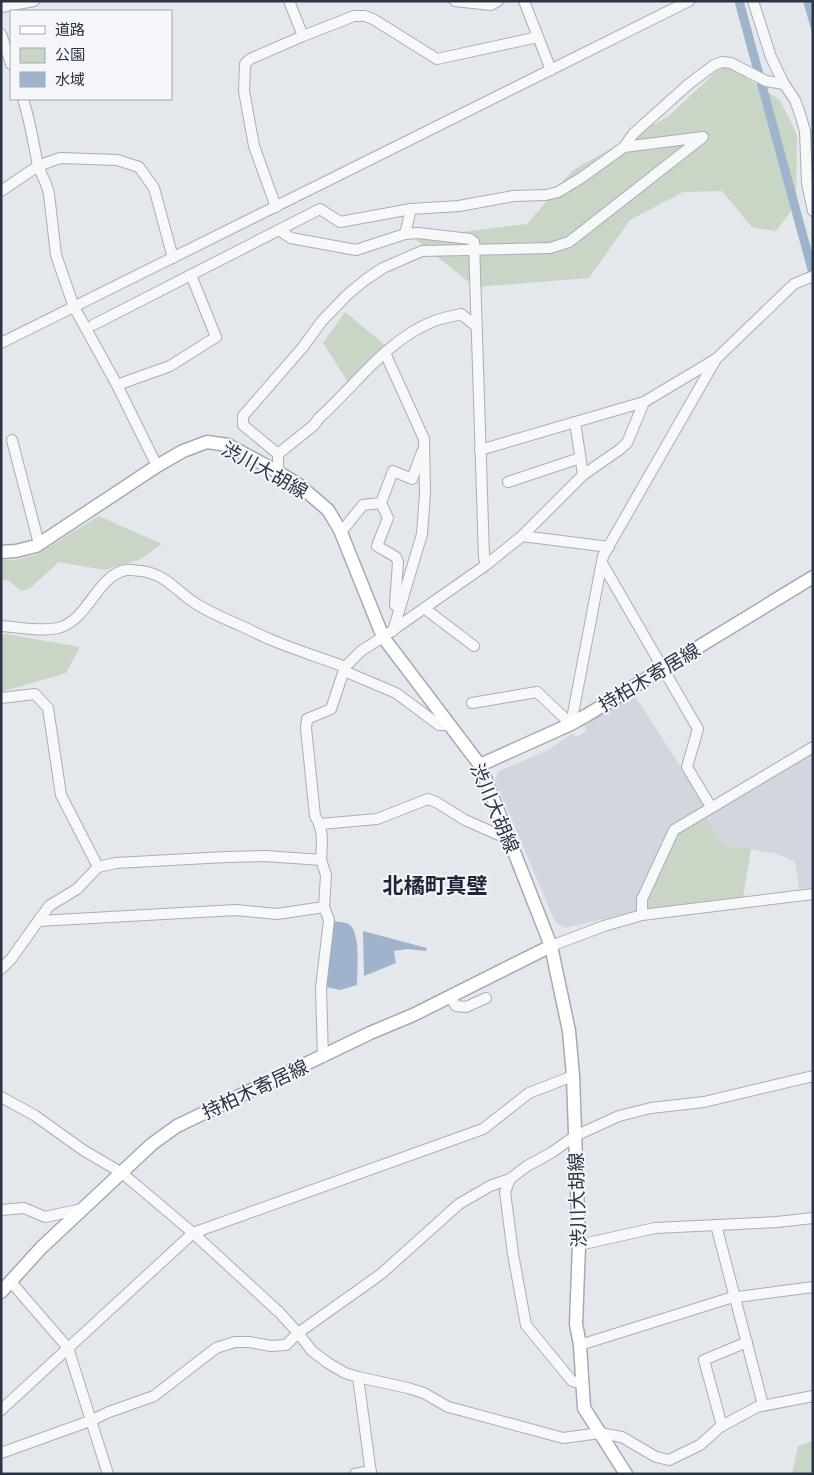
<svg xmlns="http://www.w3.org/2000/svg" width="814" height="1475" font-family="'Exo 2','Noto Sans JP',sans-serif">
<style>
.built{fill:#d2d6de}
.green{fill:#c9d6c5}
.water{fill:#9fb4cc}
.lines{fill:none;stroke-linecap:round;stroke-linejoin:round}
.canal{stroke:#9fb4cc;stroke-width:9}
.minor-casing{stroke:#a9aeb7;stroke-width:12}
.major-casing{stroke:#a3abb8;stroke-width:15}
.minor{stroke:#f7f8fa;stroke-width:10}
.major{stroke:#fff;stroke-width:12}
.labels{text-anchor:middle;stroke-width:4;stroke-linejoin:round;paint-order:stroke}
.street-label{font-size:19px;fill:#2b3445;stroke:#f4f6f9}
.quarter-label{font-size:21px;font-weight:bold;fill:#1d2536;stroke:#f4f6f9}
</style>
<rect width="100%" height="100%" fill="#e4e7ec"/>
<g class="built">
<path d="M633,693l73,113 -67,105 -74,17 -10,-6 -60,-142 4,-9 47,-20 27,-18 3,4 11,-6 -3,-5z"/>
<path d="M813,751v136l-14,2 -4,-27 -20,-9 -52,-7 -18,-31z"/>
</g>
<g class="green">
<path d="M723,65l10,4 47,31 17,35 -1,70 -20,26 -24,-4 -30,-36 -39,1 -53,28 -41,58 -114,9 -61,-49 113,-14 46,-54 96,-54z"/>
<path d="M345,312l40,33 -32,45 -30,-47z"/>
<path d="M99,516l63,28 -21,15 -36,11 -46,-8 -30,27 -8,2 -13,-11 -7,1v-21h14l21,-5z"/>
<path d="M6,634l74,13 -14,26 -65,19v-57z"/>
<path d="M705,815l18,31 28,3 -8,48 -97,12 -2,-9 31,-67z"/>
<path d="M813,1441v33h-21l6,-28z"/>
</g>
<g class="water">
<path d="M803,1h10v35z"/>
<path d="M334,921c5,1 12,1 16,4 11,11 7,45 7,60l-17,5 -14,-3z"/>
<path d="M363,931l64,17 -1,3 -18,-2 -14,2 2,12 -32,13z"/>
</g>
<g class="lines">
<path class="canal" d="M739,1l74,272"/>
<g class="minor-casing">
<g id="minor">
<path d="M289,1l14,35"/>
<path d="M455,1l36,4 7,-4"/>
<path d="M524,1l27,69"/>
<path d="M753,1l18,56 13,27 11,16 5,14 5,17 2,52 6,28"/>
<path d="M1,7l33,-6"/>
<path d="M1,34l10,30"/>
<path d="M23,99c7,21 10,43 15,66 3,10 9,18 11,29l7,61 18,52 43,78 40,81"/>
<path d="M1,191l37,-25 22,-8 57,2 22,7 15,21 19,70"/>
<path d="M276,207l-22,-61 -10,-55 1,-27 5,-5 53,-23 51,-20h11l8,3 64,40 101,-22"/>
<path d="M279,230l12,8 65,12 49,-16"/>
<path d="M93,325l227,-116 20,13 71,-13"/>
<path d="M1,343l688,-342"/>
<path d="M385,353l39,86 1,54 -3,41 -29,97"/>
<path d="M117,385l53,-19 46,-29 -25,-62"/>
<path d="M575,422l8,53"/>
<path d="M12,440l27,104"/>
<path d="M480,450l164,-48"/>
<path d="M278,454l-35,-29v-9l60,-69 19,-26 25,-26 18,-15 18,-12 39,-17 128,-3 19,-6 134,-105 -79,10"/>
<path d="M278,472v-18l36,-29 5,-7c37,-33 67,-78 115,-97 9,-3 18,-5 27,-7l15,12"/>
<path d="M508,482l72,-24"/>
<path d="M381,503l7,15 -11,28 19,11 2,5 -3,43 2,1"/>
<path d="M341,532l22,-27 18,-2 12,-32 19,8 10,-27"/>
<path d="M522,536l87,11"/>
<path d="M602,563l96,166 -11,38 24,40"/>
<path d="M486,565l-2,-8 -10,-315 -4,-3 -52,-6 -13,1 6,-25 48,-3 54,-10 33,-1 12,-3 23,-14 43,-31 9,-13 57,-51 24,-18 8,-3 9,1 35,18 18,3"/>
<path d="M424,608l50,38"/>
<path d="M1,626c18,1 39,6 57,2 31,-8 38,-52 68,-58 5,-1 10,1 15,1 25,3 35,20 54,32 15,10 29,15 44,22 10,4 18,9 28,13 25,11 52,19 78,29l16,-16 22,-14 103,-72 36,-29 61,-61 36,-25 8,-7 17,-41 72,-43"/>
<path d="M344,671l52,22 43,32h11"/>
<path d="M1,698l34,-4 13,14 13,87 37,72"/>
<path d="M472,703l65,-11 34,32 32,-168 113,-197 78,-75 19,-8"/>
<path d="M320,824l57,-5 51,-20 8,3 29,18 43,19"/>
<path d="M321,860c1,-17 3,-30 -6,-44l-9,-88 1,-9 24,-10 14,-42"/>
<path d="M642,915v-16l32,-69 139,-83"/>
<path d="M38,921l198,-11 41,4 47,-7"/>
<path d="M551,946l53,-20 38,-11 171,-21"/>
<path d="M1,969l10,-10 38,-53 28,-17 21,-22 18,-4 110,-6 40,-1 55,4 5,15 -2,32 5,13 -8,68 2,69"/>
<path d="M450,997l6,9 10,1 20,-9"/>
<path d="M1,1097l33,18 49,35 39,23 71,60 87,80 18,20 14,18 16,12 17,10 13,4 50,11 16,5 24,14 12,3 103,28 37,-5 22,4 34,20 13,3 31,-15 20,-18 37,-20 56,-11"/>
<path d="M510,1179l-5,13 8,62 13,71 46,56 10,3"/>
<path d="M1,1210l23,-2 21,9 37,-8"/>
<path d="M716,1225l47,180"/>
<path d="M579,1245l76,-17 122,-6 36,-4"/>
<path d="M11,1282l57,66 40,126"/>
<path d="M580,1345l150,-47 83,-11"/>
<path d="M358,1377l13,97"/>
<path d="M1,1410l192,-177 290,-104 46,-36 44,-17"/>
<path d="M722,1426l-18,-66 43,-18"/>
<path d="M1,1453l89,-32 19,-9 45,-16 62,-48 19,-6h14l22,4 15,-1 12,-12 83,-59 78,-70 31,-18 20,-7 17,-13 24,-13 24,-17 44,-20 32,-8 53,-6 109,-26"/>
<path d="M355,1474l16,-3"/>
</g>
</g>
<g class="major-casing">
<g id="major">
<path d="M1,552l15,-1 20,-5 121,-80 26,-15 24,-9 21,3 50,27 21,13 29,25 12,20 43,107 97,128 71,181 18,85 4,45 6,169 -3,79 4,21 4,63 42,66"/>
<path d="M480,765l91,-41 16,-9 226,-138"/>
<path d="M1,1292l40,-44 111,-104 25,-18 193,-93 43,-18 138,-69"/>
</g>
</g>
<use href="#minor" class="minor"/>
<use href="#major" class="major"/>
</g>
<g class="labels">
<g class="street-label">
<text transform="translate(265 470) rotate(29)" y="7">渋川大胡線</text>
<text transform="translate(649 677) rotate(-31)" y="7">持柏木寄居線</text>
<text transform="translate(495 808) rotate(67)" y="7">渋川大胡線</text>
<text transform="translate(255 1089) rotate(-25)" y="7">持柏木寄居線</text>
<text transform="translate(577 1200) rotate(-92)" y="7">渋川大胡線</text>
</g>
<g class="quarter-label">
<text x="435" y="893">北橘町真壁</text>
</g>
</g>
<rect width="814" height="1475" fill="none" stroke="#2b3445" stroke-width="5"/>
<rect x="10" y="10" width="162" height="90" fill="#f4f6f9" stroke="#a4a8b1"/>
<rect x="20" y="26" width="25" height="8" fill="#ffffff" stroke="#a4a8b1"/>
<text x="55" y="35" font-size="15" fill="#2b3445">道路</text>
<rect x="20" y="48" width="25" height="15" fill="#c9d6c5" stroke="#a4a8b1"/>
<text x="55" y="60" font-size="15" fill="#2b3445">公園</text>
<rect x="20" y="72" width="25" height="15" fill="#9fb4cc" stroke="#a4a8b1"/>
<text x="55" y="85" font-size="15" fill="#2b3445">水域</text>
</svg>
